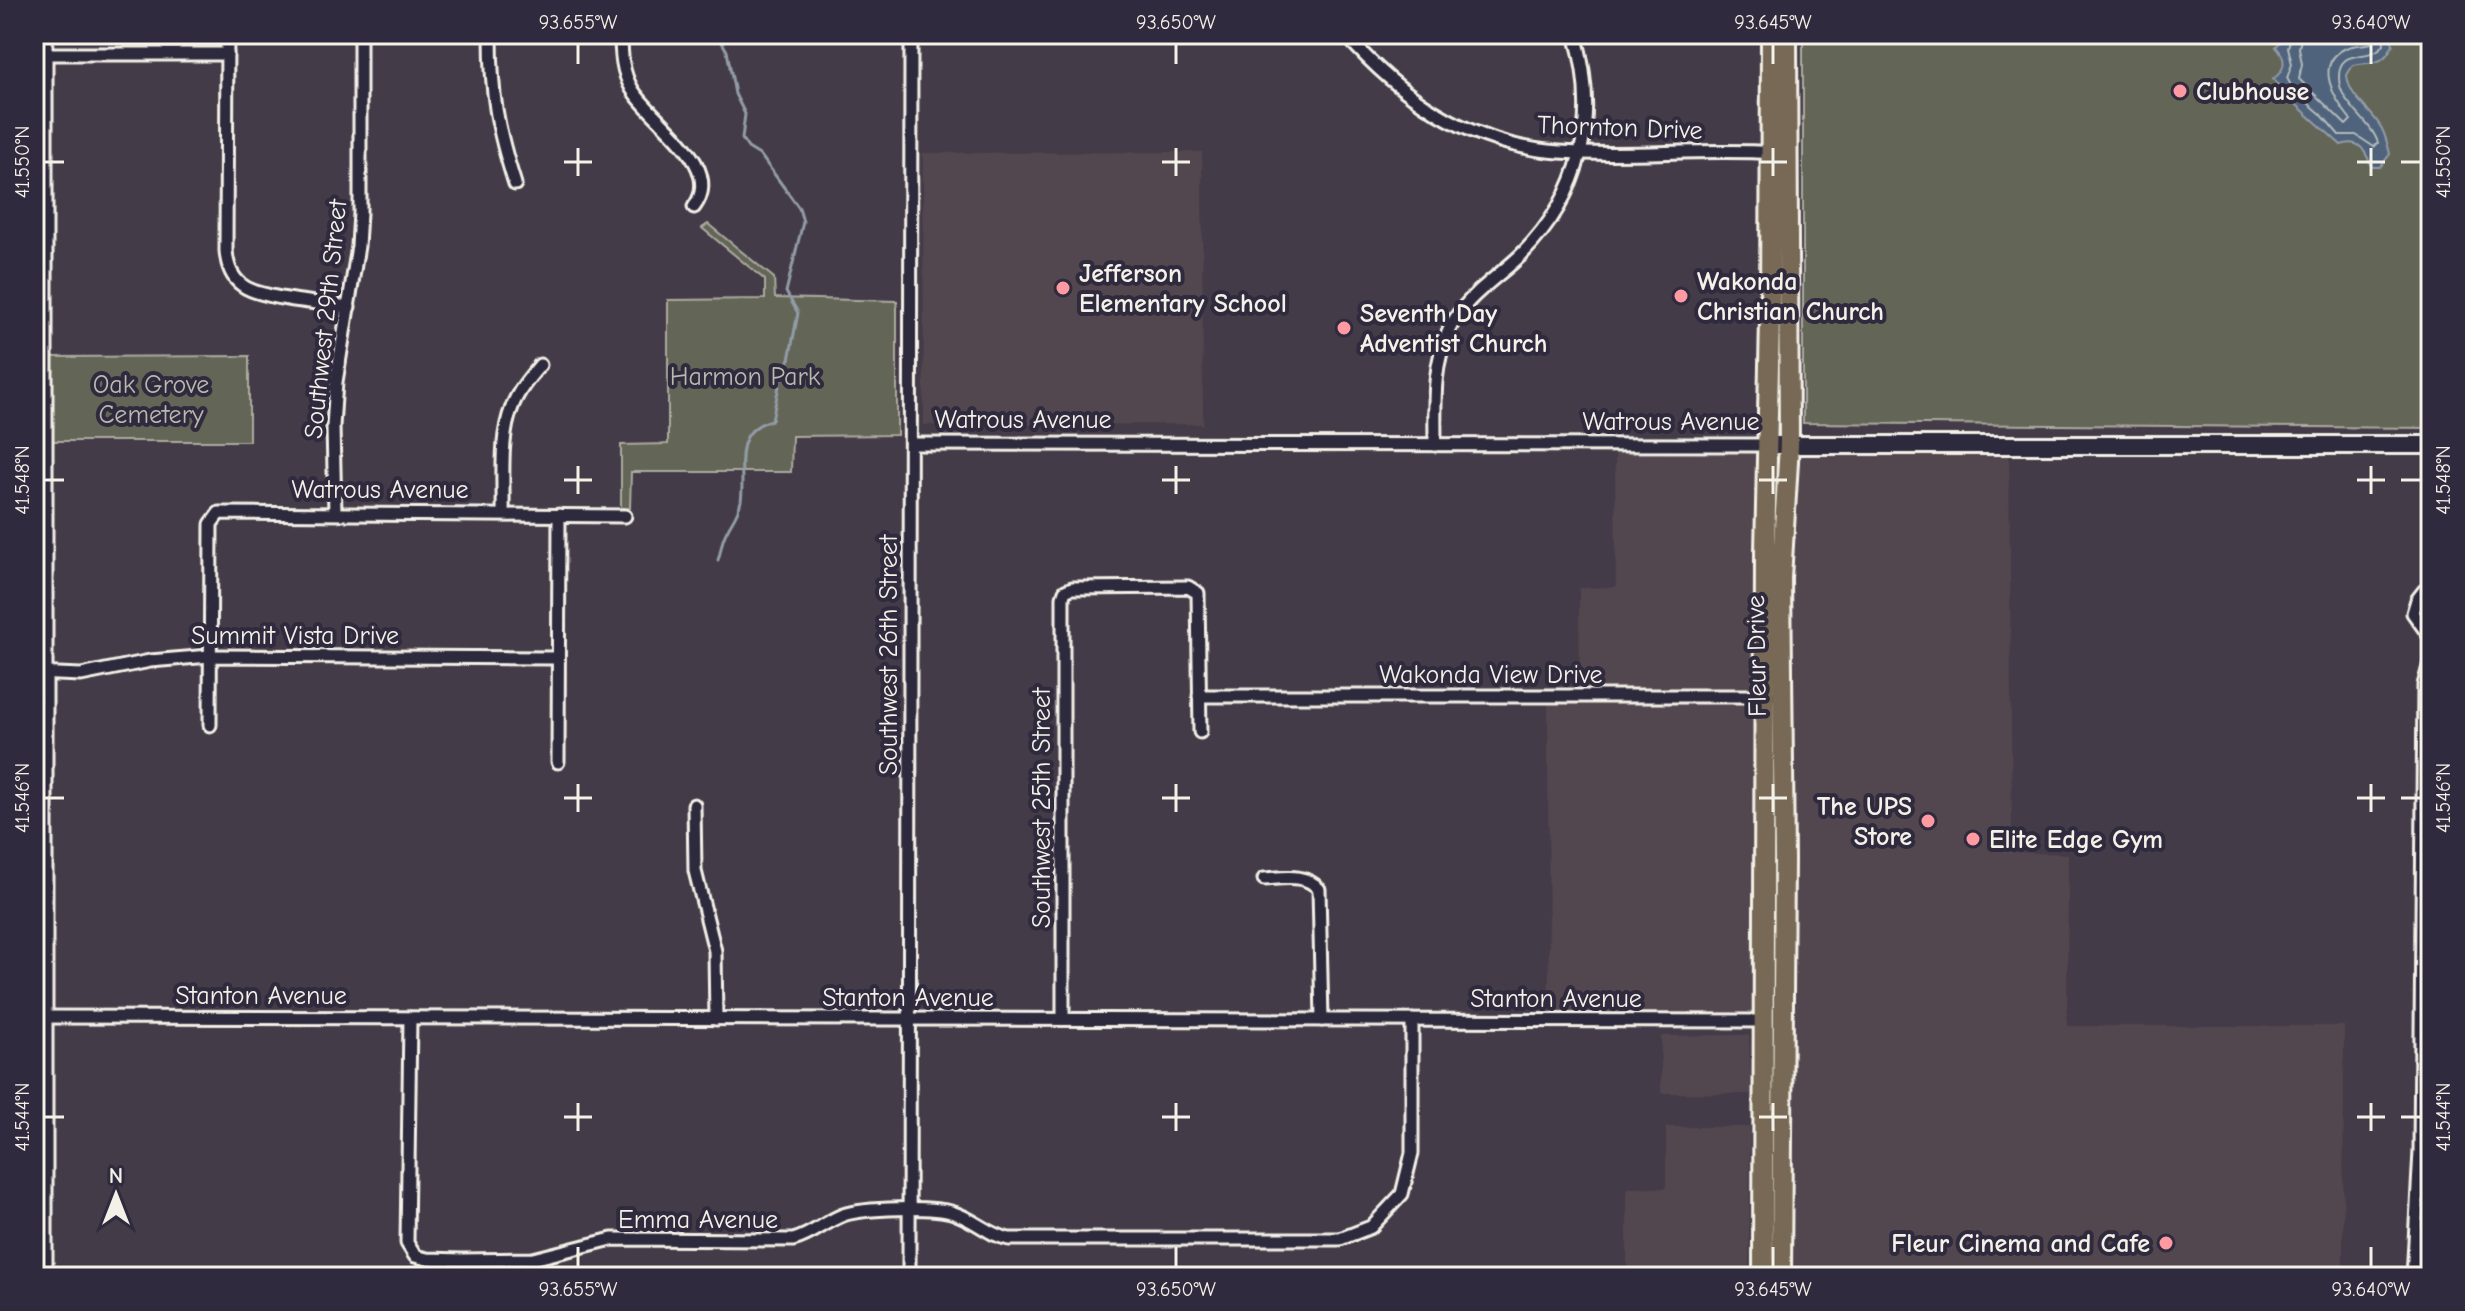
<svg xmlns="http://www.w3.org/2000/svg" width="2465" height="1311" font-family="'Comic Neue',sans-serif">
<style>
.built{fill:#534750}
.green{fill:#636557;stroke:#acaba0;stroke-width:2}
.water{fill:#50647b;stroke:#929ca7;stroke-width:2}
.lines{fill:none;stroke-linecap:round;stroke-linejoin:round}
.shore{stroke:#b2b9bc;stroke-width:2}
.stream{stroke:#929ca7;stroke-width:3}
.street-casing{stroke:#f4f1e8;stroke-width:17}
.secondary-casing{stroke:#f4f1e8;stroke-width:22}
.primary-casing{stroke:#f4f1e8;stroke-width:24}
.street{stroke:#2f2a3d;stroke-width:11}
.secondary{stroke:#2f2a3d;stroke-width:16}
.primary{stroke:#776954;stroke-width:18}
.ticks{fill:none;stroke:#f4f1e8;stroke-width:3}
.poi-dot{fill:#ff9aa2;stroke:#2f2a3d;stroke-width:3}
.labels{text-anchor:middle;stroke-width:8;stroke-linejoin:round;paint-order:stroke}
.poi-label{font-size:26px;font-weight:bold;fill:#f4f1e8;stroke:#2f2a3d;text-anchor:start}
.street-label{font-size:26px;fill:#f4f1e8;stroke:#2f2a3d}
.park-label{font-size:26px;fill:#bab9ae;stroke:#2f2a3d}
.neatline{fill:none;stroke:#f4f1e8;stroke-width:3}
.ticks-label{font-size:20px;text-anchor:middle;fill:#f4f1e8}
</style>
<rect width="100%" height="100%" fill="#443b48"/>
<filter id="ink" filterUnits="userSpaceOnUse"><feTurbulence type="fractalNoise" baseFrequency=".0125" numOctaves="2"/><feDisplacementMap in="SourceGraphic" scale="16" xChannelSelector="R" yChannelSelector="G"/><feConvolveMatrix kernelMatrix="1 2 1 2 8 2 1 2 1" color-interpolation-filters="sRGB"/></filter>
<g filter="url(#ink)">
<g class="built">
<path d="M1202,152l1,272 -279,1 -1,-272z"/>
<path d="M1615,444l151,1 -3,576 -214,-1 -1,-324h32l-1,-108 37,-1z"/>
<path d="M1789,445h220l3,407 56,2 -1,172h277l-1,251h-562z"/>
<path d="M1749,1035l2,59 -90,-1v-57z"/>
<path d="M1666,1127h84l-1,150h-122v-89h39z"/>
</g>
<g class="green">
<path d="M1803,34h628v394l-628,-5z"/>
<path d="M708,224l66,54 1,20 122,3v134l-105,1 -1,36h-160l-1,36h-9v-63l47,-1v-144l97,-1v-19l-63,-52z"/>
<path d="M249,356v85h-196l-1,-84z"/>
</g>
<path class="water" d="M2286,34h104l3,10c-10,23 -20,17 -40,21l-6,10c2,24 25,34 35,54 4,8 6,17 8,25l-10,13h-8c-7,-15 -11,-29 -31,-22l-53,-48 -15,-18c13,-9 14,-21 3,-32z"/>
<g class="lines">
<g class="shore">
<path d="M2292,34l-4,13 4,17 -5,14 7,13 27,23 18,21h17l18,12 4,-4c-7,-23 -39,-39 -39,-65 -1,-33 31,-14 45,-34l-1,-10"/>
<path d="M2302,34l-3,14 3,16 -3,15 47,46 5,-5c-16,-20 -39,-56 -5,-72 8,-4 18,-3 26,-5l1,-9"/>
</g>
<path class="stream" d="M717,34l10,17 8,43 10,20 -3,25 6,9 13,8 38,52 4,14 -17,70 12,21 -10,52 -8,16 -8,39c-43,11 -26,50 -31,81 -3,14 -11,22 -16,34 -4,8 -4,17 -7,25"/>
<g class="street-casing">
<g id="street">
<path d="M46,34v1243"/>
<path d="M227,34l-1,217c1,13 5,26 16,34 17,14 82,18 107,22"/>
<path d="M491,34c0,60 6,94 24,150"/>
<path d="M621,34c0,19 1,38 11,55 19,32 94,76 62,118"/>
<path d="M1345,34c56,64 127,112 214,118 71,5 144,-4 215,1"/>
<path d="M34,54h193"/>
<path d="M911,444l855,1"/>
<path d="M1435,445c0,-40 -3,-78 14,-115 15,-33 47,-51 72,-75 62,-62 78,-138 54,-221"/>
<path d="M335,513l-2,-86 3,-45 22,-136 2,-33v-179"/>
<path d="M503,514c1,-34 -4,-75 9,-107 6,-16 17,-29 28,-42"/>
<path d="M2431,593l-7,-2 -7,9 -4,13 18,25"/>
<path d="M34,673l47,2 69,-14 60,-5 348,2"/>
<path d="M1199,696h571"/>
<path d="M210,725l1,-201 8,-11 406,3"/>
<path d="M558,762l1,-247"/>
<path d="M694,805l1,66 20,80 1,68"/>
<path d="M1264,879c20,-1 41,-6 55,10l3,131"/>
<path d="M34,1017l1732,4"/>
<path d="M410,1018l-3,225 8,13 12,3 35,1 71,-1 79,-20 181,1c19,-5 32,-18 50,-25 20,-7 90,-9 111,-2 20,6 34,22 55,26h331l31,-12 31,-33 10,-41v-133"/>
<path d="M1063,1019v-422l2,-6 7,-3 116,-1 10,6 2,139"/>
<path d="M909,1277l2,-1243"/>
<path d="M2413,1277l7,-126 4,-466 7,-26"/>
</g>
</g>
<g class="secondary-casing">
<path id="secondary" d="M1766,445h665"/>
</g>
<g class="primary-casing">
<g id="primary">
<path d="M1763,1277l2,-725 5,-233 1,-285"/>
<path d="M1781,1277l3,-418 -3,-281 8,-133 -2,-411"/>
</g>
</g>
<use href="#street" class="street"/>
<use href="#secondary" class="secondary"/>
<use href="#primary" class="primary"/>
</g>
</g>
<path class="ticks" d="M578,44v20M1176,44v20M1773,44v20M2371,44v20M578,148v28M1176,148v28M1773,148v28M2371,148v28M44,162h20M564,162h28M1162,162h28M1759,162h28M2357,162h28M2401,162h20M578,466v28M1176,466v28M1773,466v28M2371,466v28M44,480h20M564,480h28M1162,480h28M1759,480h28M2357,480h28M2401,480h20M578,784v28M1176,784v28M1773,784v28M2371,784v28M44,798h20M564,798h28M1162,798h28M1759,798h28M2357,798h28M2401,798h20M578,1103v28M1176,1103v28M1773,1103v28M2371,1103v28M44,1117h20M564,1117h28M1162,1117h28M1759,1117h28M2357,1117h28M2401,1117h20M578,1247v20M1176,1247v20M1773,1247v20M2371,1247v20"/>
<g class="poi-dot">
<circle cx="2180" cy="91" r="8"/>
<circle cx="1063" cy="288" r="8"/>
<circle cx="1681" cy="296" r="8"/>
<circle cx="1344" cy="328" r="8"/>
<circle cx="1928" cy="821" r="8"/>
<circle cx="1973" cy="839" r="8"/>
<circle cx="2166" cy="1243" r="8"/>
</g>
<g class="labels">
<g class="poi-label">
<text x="2196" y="100">Clubhouse</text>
<text x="1079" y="282">Jefferson<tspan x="1079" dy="30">Elementary School</tspan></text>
<text x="1697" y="290">Wakonda<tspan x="1697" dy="30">Christian Church</tspan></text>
<text x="1360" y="322">Seventh Day<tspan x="1360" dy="30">Adventist Church</tspan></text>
<text x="1912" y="815" text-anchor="end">The UPS<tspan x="1912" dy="30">Store</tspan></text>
<text x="1989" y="848">Elite Edge Gym</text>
<text x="2150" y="1252" text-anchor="end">Fleur Cinema and Cafe</text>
</g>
<g class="street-label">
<text transform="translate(1620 127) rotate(2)" y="9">Thornton Drive</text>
<text transform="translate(325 319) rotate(-84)" y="9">Southwest 29th Street</text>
<text x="1023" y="428">Watrous Avenue</text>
<text x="1671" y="430">Watrous Avenue</text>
<text x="380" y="498">Watrous Avenue</text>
<text x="295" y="644">Summit Vista Drive</text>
<text transform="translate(888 655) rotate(-90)" y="9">Southwest 26th Street</text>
<text transform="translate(1756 656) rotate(-91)" y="9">Fleur Drive</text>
<text x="1491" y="683">Wakonda View Drive</text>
<text transform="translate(1041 808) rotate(-90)" y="9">Southwest 25th Street</text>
<text x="261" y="1004">Stanton Avenue</text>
<text x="908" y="1006">Stanton Avenue</text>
<text x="1556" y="1007">Stanton Avenue</text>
<text x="698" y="1228">Emma Avenue</text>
</g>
<g class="park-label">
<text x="745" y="385">Harmon Park</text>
<text x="151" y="393">Oak Grove<tspan x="151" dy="30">Cemetery</tspan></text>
</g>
</g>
<rect width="2465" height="1311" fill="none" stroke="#2f2a3d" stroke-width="88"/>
<g transform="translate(116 1195)" stroke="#2f2a3d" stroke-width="6" paint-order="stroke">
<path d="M0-6L14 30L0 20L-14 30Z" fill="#f4f1e8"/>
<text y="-12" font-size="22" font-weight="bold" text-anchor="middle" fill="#f4f1e8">N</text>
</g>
<rect x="44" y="44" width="2377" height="1223" class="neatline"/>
<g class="ticks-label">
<text x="578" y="29">93.655°W</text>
<text x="1176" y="29">93.650°W</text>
<text x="1773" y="29">93.645°W</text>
<text x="2371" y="29">93.640°W</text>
<text transform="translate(22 162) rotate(-90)" y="7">41.550°N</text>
<text transform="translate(2443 162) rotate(-90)" y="7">41.550°N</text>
<text transform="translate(22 480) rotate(-90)" y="7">41.548°N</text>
<text transform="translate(2443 480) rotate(-90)" y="7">41.548°N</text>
<text transform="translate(22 798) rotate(-90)" y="7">41.546°N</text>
<text transform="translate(2443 798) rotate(-90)" y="7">41.546°N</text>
<text transform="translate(22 1117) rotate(-90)" y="7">41.544°N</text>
<text transform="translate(2443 1117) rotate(-90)" y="7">41.544°N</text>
<text x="578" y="1296">93.655°W</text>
<text x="1176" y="1296">93.650°W</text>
<text x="1773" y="1296">93.645°W</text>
<text x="2371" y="1296">93.640°W</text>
</g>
</svg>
